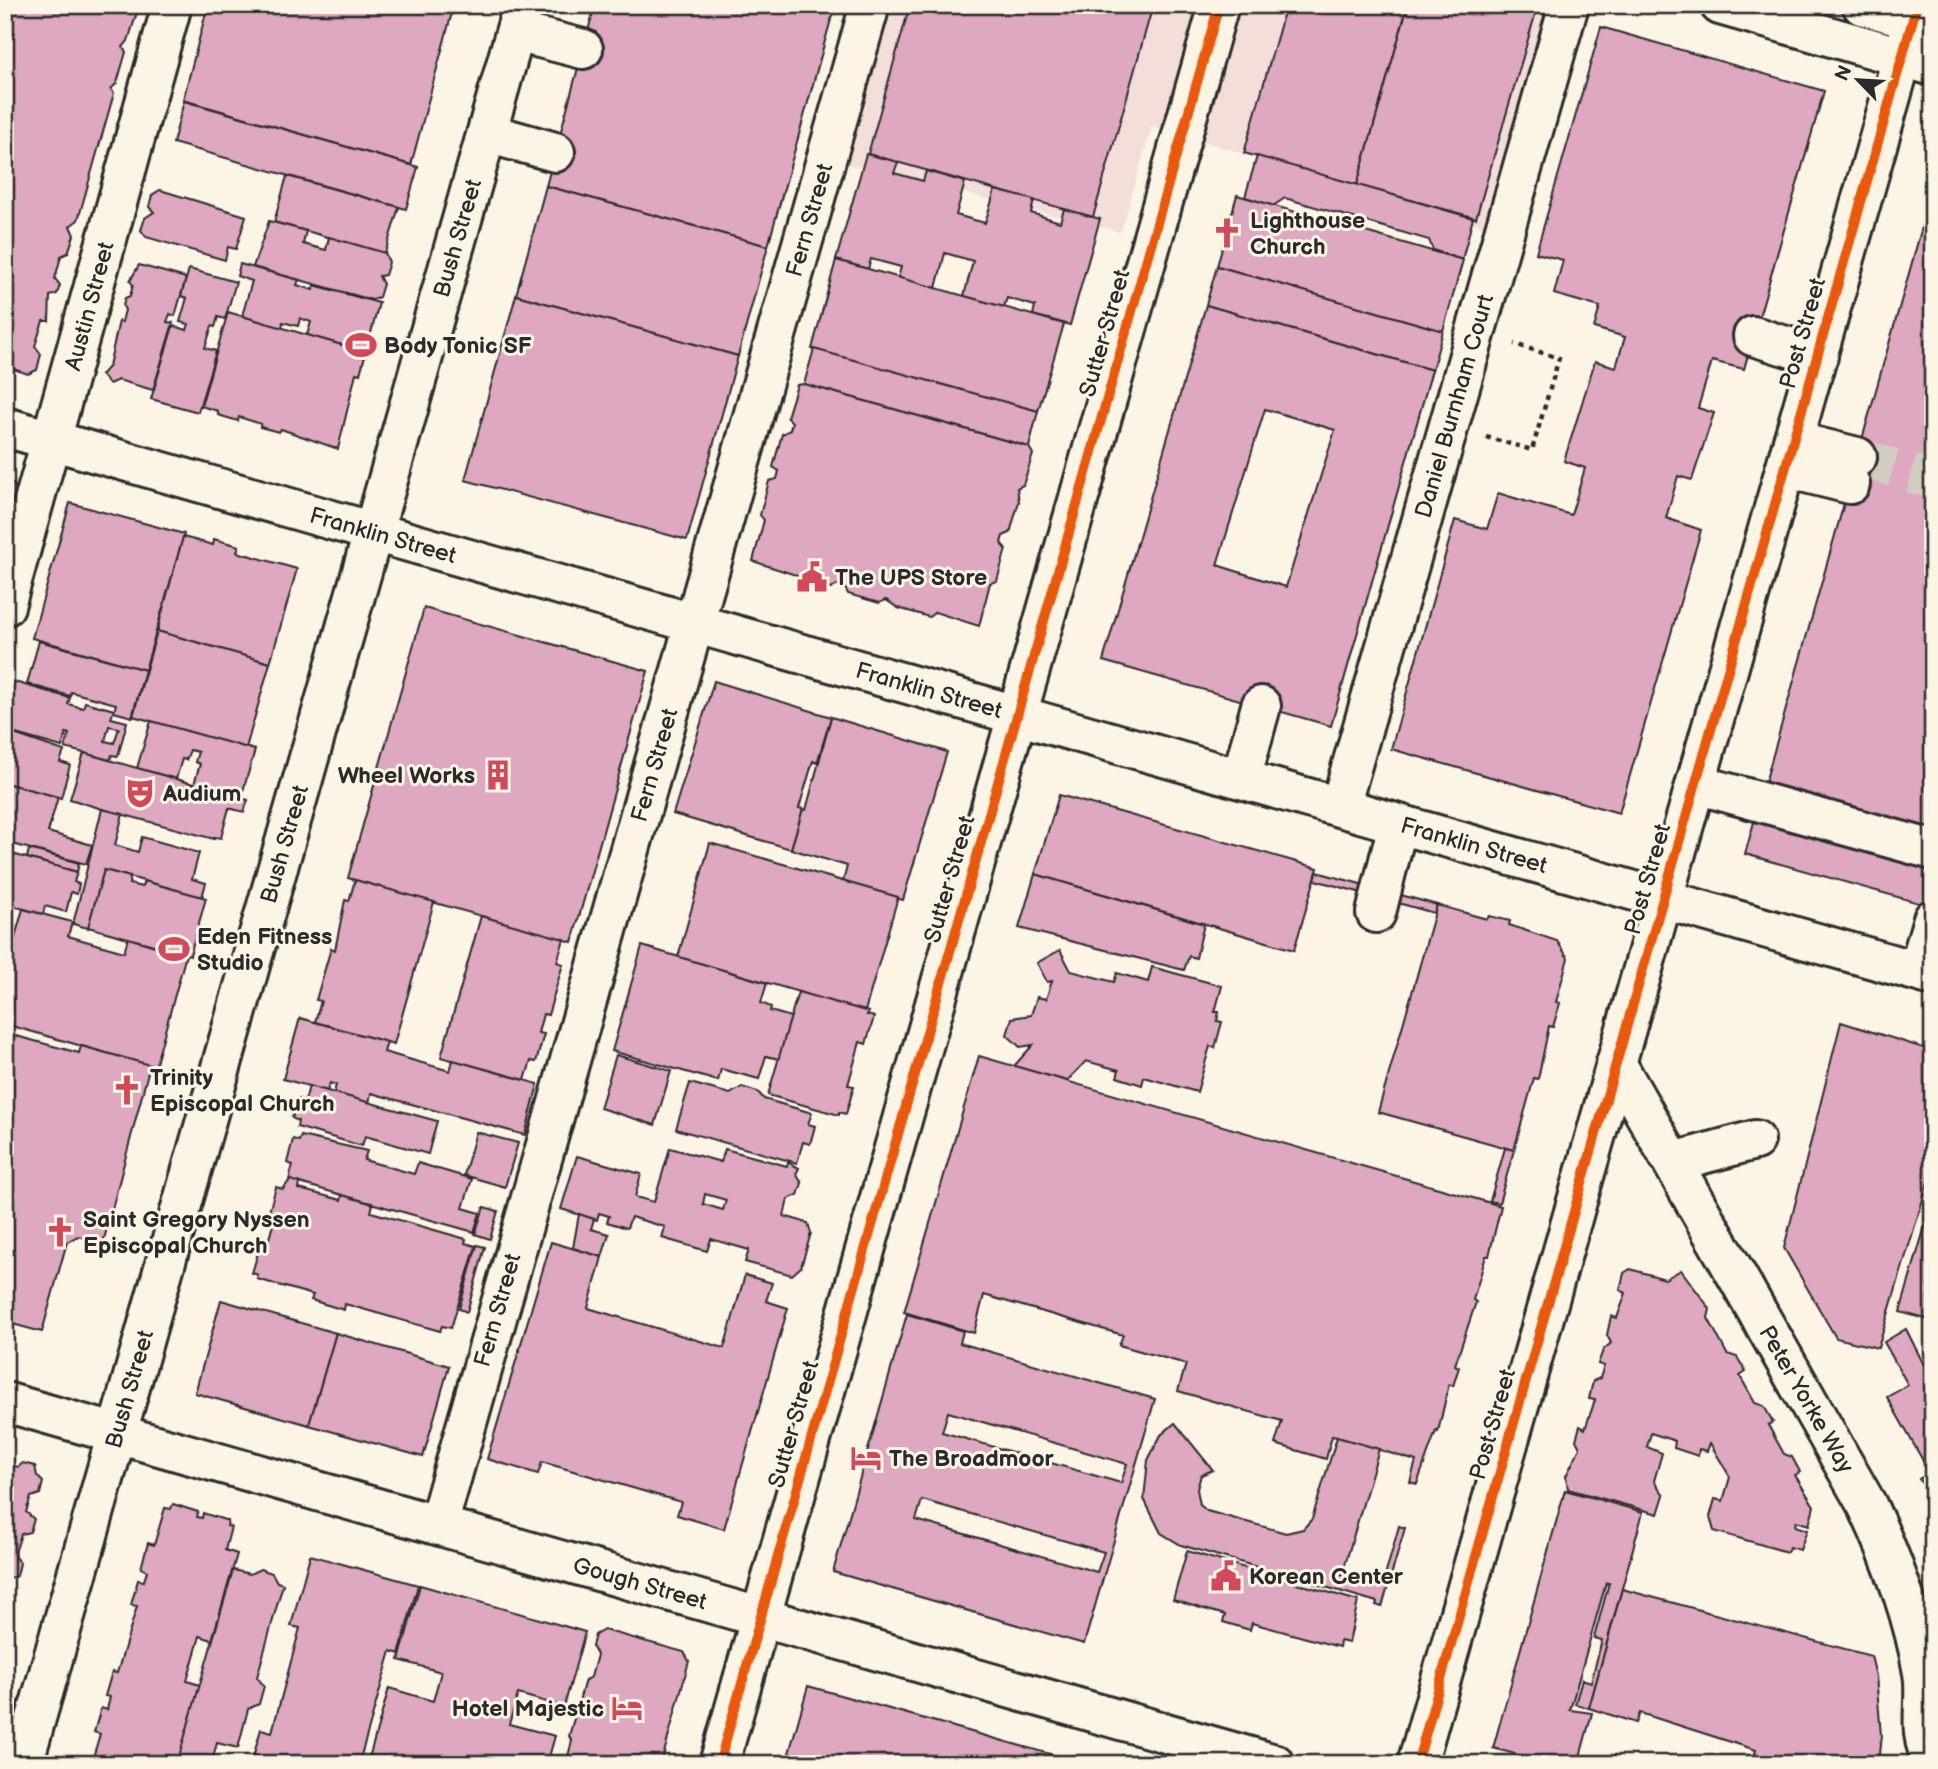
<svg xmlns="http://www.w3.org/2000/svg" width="1938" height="1769" font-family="'Balsamiq Sans',sans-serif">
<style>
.built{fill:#f3deda}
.building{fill:#dea8c0;stroke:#2b2b2b;stroke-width:2;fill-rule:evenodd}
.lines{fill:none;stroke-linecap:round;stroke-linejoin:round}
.minor-tunnel{stroke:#d2cdc0;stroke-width:38;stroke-dasharray:38 19;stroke-linecap:butt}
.minor-casing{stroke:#2b2b2b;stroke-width:44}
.major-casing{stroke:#2b2b2b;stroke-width:44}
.highway-casing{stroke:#2b2b2b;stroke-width:44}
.path{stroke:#2b2b2b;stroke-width:4.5;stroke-dasharray:5 5;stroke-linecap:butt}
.minor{stroke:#fcf5e5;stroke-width:38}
.major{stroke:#fcf5e5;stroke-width:38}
.highway{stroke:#fcf5e5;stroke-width:38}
.cycleway-casing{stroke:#fcf5e5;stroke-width:15}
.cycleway{stroke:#e8590c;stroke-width:10}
.labels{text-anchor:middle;stroke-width:6;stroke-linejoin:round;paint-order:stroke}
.street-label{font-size:23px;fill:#2b2b2b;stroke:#fcf5e5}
.poi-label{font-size:23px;font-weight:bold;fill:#2b2b2b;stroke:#fcf5e5;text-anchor:start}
</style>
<rect width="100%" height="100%" fill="#fcf5e5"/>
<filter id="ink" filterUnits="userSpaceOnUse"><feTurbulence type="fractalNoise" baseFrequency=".0143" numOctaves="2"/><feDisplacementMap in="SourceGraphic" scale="14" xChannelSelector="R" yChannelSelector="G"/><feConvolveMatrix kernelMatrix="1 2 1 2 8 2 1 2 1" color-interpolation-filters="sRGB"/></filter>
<g filter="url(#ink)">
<path class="built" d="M893,5h657l-61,223 -337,-102 -31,106 -275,-68z"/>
<g class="building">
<path d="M5,5h130l3,4 -10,32 -5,6 3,5 -9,31 -6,6 3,4 -36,127 -8,6 4,9 -6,18 -7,3 -6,23 5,6 -3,9 -7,2 -1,25h-6l-8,25 6,8 -4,16 -9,4 -15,-5 -8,-8z"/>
<path d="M208,5h246l-43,160 -228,-65z"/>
<path d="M595,5h240l-67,241 -222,-60z"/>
<path d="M910,5h243l-60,212 -225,-63z"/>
<path d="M1286,5h122l-51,180 -113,-32z"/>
<path d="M1408,5h130l-62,213 -119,-33z"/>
<path d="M1601,27l223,64 -80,278 -32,-8 -14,47 16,5 -22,67 -14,-4 -12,42 35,12 -82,283 -228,-64 64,-229 32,9 11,-36 73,22 14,-47 -21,-7 31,-100 21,6 9,-30 -31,-9 6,-21 -46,-13 9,-34 -27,-7z"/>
<path d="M184,101l234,66 -12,42 -233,-66z"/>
<path d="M866,154l32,8 -4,11 29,8 3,-10 39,11 -9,33 29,8 10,-33 39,10 -3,13 29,9 4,-13 36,10 -30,106 -37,-10 2,-9 -28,-8 -3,9 -40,-11 9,-35 -28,-8 -9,35 -38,-10 3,-11 -30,-8 -3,10 -32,-9z"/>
<path d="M1257,156l216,62 -11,42 -29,-10 -4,-10 -144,-42 -12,8 -28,-9z"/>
<path d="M287,176l112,31 -14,46 -111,-31z"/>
<path d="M546,186l222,60 -30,110 -222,-61z"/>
<path d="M1933,188v719l-188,-53z"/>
<path d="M160,190l86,26 -10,33 -8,-2 -3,13 -79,-23 -5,-7 4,-12 9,-6 -5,-5 3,-12z"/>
<path d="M1237,195l226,65 -20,71 -226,-65z"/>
<path d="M269,221l37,10 -3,13 23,6 3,-13 56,16 4,9 -4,13 -6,1 4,8 -4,13 -7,3 -119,-33z"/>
<path d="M836,260l228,64 -26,87 -226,-62z"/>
<path d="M240,264l59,16 -2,5 16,5 1,-5 65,18 -13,49 -59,-17 4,-13 -11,-4 -2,8 -15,-4 -1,6 -40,-12 10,-35 -15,-5z"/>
<path d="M139,265l47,13 -11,38 -5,-2 -3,8 6,1 -20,67 -35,-10 -9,4 -8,-9 8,-9 10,-45 3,1 3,-12 -2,-4 2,-8 5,-2 3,-11 -3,-4z"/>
<path d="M1217,266l226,65 -11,39 -226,-65z"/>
<path d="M189,269l47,13 -11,37 -7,-2 -3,10 -3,-1 -7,22 11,3 -18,61 -47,-13 22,-73 14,4 2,-6 -9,-2 7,-24 -6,-2z"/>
<path d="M516,295l222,61 -51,184 -222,-60z"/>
<path d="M1206,305l226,65 -101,356 -228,-65zM1265,409l70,21 -49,157 -69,-22z"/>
<path d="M228,312l138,40 -6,22 -4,-1 -18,76 -57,-20 -2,3 -19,-5 1,-3 -22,-7 -1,4 -20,-6v-4l-17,-5z"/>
<path d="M814,349l224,62 -9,36 -225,-63z"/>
<path d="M804,384l225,63 4,7 -10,31 -6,3 2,13 -9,32 -7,3 -2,7 5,6 -9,32 -7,2 -11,43 -44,-14 -6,5 -31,-9 -12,-8 -7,3 -31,-9 -4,-8 -5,-2 -8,5 -32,-8 -3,-6 -43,-14 11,-41 -4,-5 9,-34 8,-2 2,-8 -6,-4 9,-33 8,-4 2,-8 -5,-5 10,-32z"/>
<path d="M5,477l13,12 -4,12 -6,1 -3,11z"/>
<path d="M70,503l114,31 -39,136 -113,-32z"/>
<path d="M183,537l30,8 1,-6 25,7 -2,6 60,17 -27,94 -113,-32z"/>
<path d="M424,608l224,63 -76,271 -224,-64z"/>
<path d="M157,631l113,32 -24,85 -113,-32z"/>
<path d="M39,641l106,29 -13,47 -18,-5 2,-8 -45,-12 -1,4 -43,-12z"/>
<path d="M11,681l59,17 -2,6 15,4 2,-6 29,8 -3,8 16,4 -9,34 -6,-1 -2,5 -45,-12 4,-14 -3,-1 -4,14 -57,-16v-30zM109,726l10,2 -5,15 -9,-2z"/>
<path d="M714,681l117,36 -14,46 -4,-2 -14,47 4,1 -12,40 -118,-35z"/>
<path d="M831,717l116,35 -44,148 -60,-18 4,-16 -56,-17 12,-40 3,1z"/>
<path d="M151,721l104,29 -14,48 -47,-14 6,-20 -5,-2 3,-10 -8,-2 -4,10 -4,-1 -6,20 -39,-11z"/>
<path d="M5,731l59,20 -4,11 10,3 -9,33 -56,-15z"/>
<path d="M84,753l92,26 72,21 -4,12 -15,-4 -8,30 -7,-1v2l-112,-30 -32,-10z"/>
<path d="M5,783l53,14 -10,35 44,13 -6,19 -81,-22z"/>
<path d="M1059,795l259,73 -24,82 -259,-76z"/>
<path d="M102,809l21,5 -8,31 23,7 4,-15 57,16 -7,26 14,4 -4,14 -98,-27 -16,58 -15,-4z"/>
<path d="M710,843l188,54 -33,114 -187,-54z"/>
<path d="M29,849l50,14 -2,9 -50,-14z"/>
<path d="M5,852l72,20 -3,10 5,2 -2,10 -6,-2 -5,20 -21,-6 -2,8 -38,-10z"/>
<path d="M104,870l26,7 -1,7 13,3 2,-6 62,17 -16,57 -102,-28z"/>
<path d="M1317,872l120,33 -3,8 -119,-33z"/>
<path d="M1035,874l169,50 -8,34 -7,-2 -5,14 -165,-42z"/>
<path d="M355,880l79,22 -40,142 -79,-22 6,-21 -5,-1 15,-52 4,2 10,-50 4,1z"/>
<path d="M1437,905l50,14 2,-3 21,5 -1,4 48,16 11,17 -12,44 4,1 -7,24 -4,-1 -11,53 -4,-1 -20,72 -136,-38z"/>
<path d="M23,909l49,13 -4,14 56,16 4,-14 58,17 -31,112 -150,-43v-52z"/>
<path d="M481,916l83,23 -7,23 6,2 -15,51 -5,-1 -5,19 6,1 -8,28 -5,-1 -6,19 -84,-23z"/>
<path d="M642,946l125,37 -6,20 10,4 -1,4 21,6 -12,42 -13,-3 -7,23 -38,-10 -3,12 -106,-30z"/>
<path d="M1060,950l11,21 43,11 3,-9 31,9 4,-15 70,19 -7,26h4l-2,9 5,1 -7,26 -5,-2 -13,46 -53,-15 -2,8 -25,-8 2,-7 -33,-9 -19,20 -53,-15 19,-21 -13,2 -13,-12 5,-17 19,-3 6,-18 9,2 6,-18 -5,1 -10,-19z"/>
<path d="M798,992l71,20 -2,3 7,2 -8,27 -6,-2 -12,43 6,1 -8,28 -7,-2v3l-71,-20z"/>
<path d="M300,1018l87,24 -3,10 66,19 3,-11 85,24 -13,51 -154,-42 -2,10 -35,-10 2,-8 -6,-2 -3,8 -44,-12z"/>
<path d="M1841,1022l92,29v115l-55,182 -42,-10 -52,-90z"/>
<path d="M5,1033l74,20 2,-7 69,19 -47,178 -25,-7 -11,6 -25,90 -37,-10z"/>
<path d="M616,1055l55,16 -16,54 -55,-17z"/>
<path d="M979,1056l522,150 -12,50h-3l-13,44 3,2 -21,63 4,2 -6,19 -4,-2 -11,48 -2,-1 -19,53 -7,-2 6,-21 -79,-24 -5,-1 -6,23 -51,-15 7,-23 -104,-30 8,-27 -67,-19 4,-10 -139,-40 -10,38 -70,-21z"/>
<path d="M690,1083l40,11 12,-7 16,5 6,7 48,14 -4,11 7,2 -5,18 -7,-2 -6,21 -121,-34z"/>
<path d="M309,1086l128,35 -9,33 -63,-18 -3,10 -65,-19 1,-6 -6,-3 6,-19 7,2z"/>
<path d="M476,1132l42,11 -13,44 -41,-12z"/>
<path d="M301,1136l66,15 -3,9 50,14 4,-11 54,16 -9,29 17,5 -6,19 -185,-52 4,-15 -6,-2 6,-24 6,2z"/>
<path d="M670,1148l51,14 4,-13 62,17 1,-4 11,6 -3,6 6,9 -4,12 -10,4 -4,17 24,7 3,10 -10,34 -9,8 -47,-13 4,-12 -38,-11 -4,12 -45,-13 3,-11 -34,-10 -4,11 -20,-6 2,-6 -10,-3 -2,7 -36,-11 16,-53 64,18 -6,23 19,5zM705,1194l21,6 -3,10 -20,-6z"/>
<path d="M1505,1148l9,2 -15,53 -9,-2z"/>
<path d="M290,1180l10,3 -1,6 42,11 1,-5 31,9 -2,8 95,27 -1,4 11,3 -25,82 -9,-2 -2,5 -95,-27 -1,6 -33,-10 2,-5 -56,-16 1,-4 -6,-2 8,-27 6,3 10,-35 -7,-2 7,-25 7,2z"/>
<path d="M1933,1199v122l-33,-9z"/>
<path d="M484,1207l14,4 -8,28 -15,-5z"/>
<path d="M579,1214l15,5 -3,10 18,5 -7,23 -29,-9z"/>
<path d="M551,1242l51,15 -14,51 136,40 21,-73 27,8 -6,18 22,7 -64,221 -47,-14 4,-13 -139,-40 -4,12 -51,-15z"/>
<path d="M477,1245l8,2 -18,65 -8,-3z"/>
<path d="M1630,1269l35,10 16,-9 29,39 -2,9 19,36 10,3 9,15 -6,4 15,27 9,3 9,16 -5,3 16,29 8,3 8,15 -5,3 19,31 -5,19 -13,-4 -1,5 12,4 -7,20 -11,-3 -2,5 -73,-21 -4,-14 5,-18 8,2 7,-24 -20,-34 -3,8 -8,-2 -1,7 -24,-8 1,-7 -24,-8 -4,14 15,6 -8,28 10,14 -6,19 -90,-25 -2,-13 14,-28 -4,-8 4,-14 5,3 10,-29 -6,-1 4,-18 7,-3 4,-12 -6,-2 5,-14 8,-7 -4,-8 4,-19 6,2 9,-25 -6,-3 4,-17z"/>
<path d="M221,1300l115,33 -27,92 -114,-32z"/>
<path d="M907,1314l56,17 -3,12 195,56 -71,245 -251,-72zM948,1412l179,52 -6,19 -179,-51zM922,1500l182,52 -7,20 -181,-52z"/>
<path d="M1906,1329l22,44 5,-14v143l-14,-23 11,-6 -43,-76 21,-12 -24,-43z"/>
<path d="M336,1333l113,33 -26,91 -114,-32z"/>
<path d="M1175,1423l38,47 -12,5 -4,14 3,16 7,6 79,22 17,-4 9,-10 25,-82 42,12 -37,126 40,12 17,-61 6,2 -23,79 -6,-2 1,-3 -196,-57 -20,-12 -17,-34 4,-39 13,-25z"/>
<path d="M5,1463l13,4 5,-4 12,3 2,10 6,6 -3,12 -9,3 -5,15 8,7 -4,13 -9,2 -7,22 6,7 -3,13 -8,2 -4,11z"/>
<path d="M1565,1490l78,22 -54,196 -14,-4 7,-25 9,3 11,-42 -8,-2 15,-55h-3l-36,127 22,3 -14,51h-27l-58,-16z"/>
<path d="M173,1504l25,8 -1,5 5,1 1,-5 25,8 -1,5 4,1 -6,23 12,4 -25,86 -12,-4 -13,45 13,4 -23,79h-86l9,-30 -6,-2 7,-24 6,2 3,-13 -5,-1 7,-24 5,1 20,-67 -6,-1 7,-25 6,1 3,-10 -6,-3 7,-25 6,2 11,-37 6,1z"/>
<path d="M1187,1551l171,50 -9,42 -9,-2 -1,6 -87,-24 -2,7 -27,-8 2,-7 -52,-15z"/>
<path d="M310,1555l108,30 -19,69 -8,-3 -31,108 8,5h-117l10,-35 11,3 28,-104 -9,-2z"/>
<path d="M260,1569l12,4 5,9 6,2 -26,93 7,9 -5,18 -11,5 -10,39 -21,-5 -5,18 -9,-3 -2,6h-11l-12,-4 55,-190 17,4z"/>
<path d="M420,1585l165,47 -21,75 -46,-13 -9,30 46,12 -8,28h-157l-21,-6 20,-70 44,13 8,-29 -42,-12z"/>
<path d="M1622,1589l249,67 5,20 5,59 -3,29h-126l4,-14 -116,-37 -4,10 -47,-15z"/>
<path d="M604,1630l80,22 5,9 -28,103h-95l6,-23 -3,-5 16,-56 6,-3 6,-22 -5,-9 3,-11z"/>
<path d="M808,1686l263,74 -1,4h-284z"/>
</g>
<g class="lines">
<path class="minor-tunnel" d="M1857,457l76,23"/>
<g class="minor-casing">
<g id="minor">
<path d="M1862,5l71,20"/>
<path d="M516,32l67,17"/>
<path d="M487,133l68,19"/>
<path d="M1753,336l65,20"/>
<path d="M1793,441l64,16"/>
<path d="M1786,468l64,16"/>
<path d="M5,606l167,-601"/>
<path d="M1241,779l20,-73"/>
<path d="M1696,784l237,66"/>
<path d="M1340,807l229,-802"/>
<path d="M1376,913l22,-89"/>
<path d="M1918,971l15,-52"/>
<path d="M1616,1063l251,442c26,55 46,109 56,168 5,25 -7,64 10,85"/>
<path d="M1673,1162l82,-22"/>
<path d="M438,1525l432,-1520"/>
<path d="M719,1764l500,-1759"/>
<path d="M1417,1764l500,-1759"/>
</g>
</g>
<g class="major-casing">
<g id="major">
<path d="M5,427l1928,549"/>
<path d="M5,1402l1270,362"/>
<path d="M23,1764l500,-1759"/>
</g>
</g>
<g class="highway-casing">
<path id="highway" d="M1720,5l213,61"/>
</g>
<path class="path" d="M1486,437l46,13 27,-92 -45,-14"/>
<use href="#minor" class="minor"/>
<use href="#major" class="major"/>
<use href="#highway" class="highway"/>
<g class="cycleway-casing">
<g id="cycleway">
<path d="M719,1764l500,-1759"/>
<path d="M1417,1764l500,-1759"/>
</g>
</g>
<use href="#cycleway" class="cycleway"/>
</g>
</g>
<defs>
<g id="church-bare" transform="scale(2.415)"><path d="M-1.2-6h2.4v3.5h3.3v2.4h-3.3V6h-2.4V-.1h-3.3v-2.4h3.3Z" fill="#d1495b" stroke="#fcf5e5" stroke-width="2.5" paint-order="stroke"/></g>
<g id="stadium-bare" transform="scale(2.415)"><path d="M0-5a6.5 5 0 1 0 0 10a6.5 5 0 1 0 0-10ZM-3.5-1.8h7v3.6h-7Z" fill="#d1495b" stroke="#fcf5e5" stroke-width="2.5" paint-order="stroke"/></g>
<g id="civic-bare" transform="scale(2.415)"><path d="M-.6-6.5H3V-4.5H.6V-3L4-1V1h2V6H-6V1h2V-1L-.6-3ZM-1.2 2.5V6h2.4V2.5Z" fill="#d1495b" stroke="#fcf5e5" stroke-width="2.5" paint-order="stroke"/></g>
<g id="building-bare" transform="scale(2.415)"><path d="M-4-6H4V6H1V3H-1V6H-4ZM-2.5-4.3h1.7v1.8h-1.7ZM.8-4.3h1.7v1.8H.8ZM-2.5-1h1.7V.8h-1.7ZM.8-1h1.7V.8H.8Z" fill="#d1495b" stroke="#fcf5e5" stroke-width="2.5" paint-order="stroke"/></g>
<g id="theatre-bare" transform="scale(2.415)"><path d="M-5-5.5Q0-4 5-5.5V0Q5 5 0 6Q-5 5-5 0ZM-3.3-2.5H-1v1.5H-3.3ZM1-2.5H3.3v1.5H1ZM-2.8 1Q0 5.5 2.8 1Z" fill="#d1495b" stroke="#fcf5e5" stroke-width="2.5" paint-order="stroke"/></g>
<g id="hotel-bare" transform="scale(2.415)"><path d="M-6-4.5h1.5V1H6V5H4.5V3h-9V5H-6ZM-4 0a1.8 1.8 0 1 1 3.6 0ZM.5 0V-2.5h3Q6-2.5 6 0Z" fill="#d1495b" stroke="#fcf5e5" stroke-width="2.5" paint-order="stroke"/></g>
</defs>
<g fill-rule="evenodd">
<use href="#church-bare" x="1227" y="233"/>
<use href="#stadium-bare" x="361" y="345"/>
<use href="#civic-bare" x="812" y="577"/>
<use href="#building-bare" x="498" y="775"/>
<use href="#theatre-bare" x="140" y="793"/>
<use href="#stadium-bare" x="174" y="949"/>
<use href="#church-bare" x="127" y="1090"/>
<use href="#church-bare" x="60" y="1232"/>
<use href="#hotel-bare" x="866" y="1458"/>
<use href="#civic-bare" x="1226" y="1576"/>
<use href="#hotel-bare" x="627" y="1708"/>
</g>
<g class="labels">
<g class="street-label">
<text transform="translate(809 220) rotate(-74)" y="8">Fern Street</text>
<text transform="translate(457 238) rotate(-74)" y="8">Bush Street</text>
<text transform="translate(89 306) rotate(-75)" y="8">Austin Street</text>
<text transform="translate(1104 333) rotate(-74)" y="8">Sutter Street</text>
<text transform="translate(1802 333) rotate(-74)" y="8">Post Street</text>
<text transform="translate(1454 406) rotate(-74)" y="8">Daniel Burnham Court</text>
<text transform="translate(383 535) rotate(16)" y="8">Franklin Street</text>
<text transform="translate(929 690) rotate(16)" y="8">Franklin Street</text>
<text transform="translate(654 765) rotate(-74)" y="8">Fern Street</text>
<text transform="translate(284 844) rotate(-74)" y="8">Bush Street</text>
<text transform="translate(1474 845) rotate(16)" y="8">Franklin Street</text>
<text transform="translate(949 879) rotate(-74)" y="8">Sutter Street</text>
<text transform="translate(1647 879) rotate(-74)" y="8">Post Street</text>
<text transform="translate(497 1310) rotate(-74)" y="8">Fern Street</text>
<text transform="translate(129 1389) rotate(-74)" y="8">Bush Street</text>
<text transform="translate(1807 1399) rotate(60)" y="8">Peter Yorke Way</text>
<text transform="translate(793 1424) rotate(-74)" y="8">Sutter Street</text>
<text transform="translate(1492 1424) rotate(-74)" y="8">Post Street</text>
<text transform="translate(640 1583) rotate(16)" y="8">Gough Street</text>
</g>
<g class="poi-label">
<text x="1250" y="228">Lighthouse<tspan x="1250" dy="26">Church</tspan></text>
<text x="384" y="353">Body Tonic SF</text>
<text x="835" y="585">The UPS Store</text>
<text x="475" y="783" text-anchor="end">Wheel Works</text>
<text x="163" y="801">Audium</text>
<text x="197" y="944">Eden Fitness<tspan x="197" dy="26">Studio</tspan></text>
<text x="150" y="1085">Trinity<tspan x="150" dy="26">Episcopal Church</tspan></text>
<text x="83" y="1227">Saint Gregory Nyssen<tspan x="83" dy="26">Episcopal Church</tspan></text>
<text x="889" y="1466">The Broadmoor</text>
<text x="1249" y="1584">Korean Center</text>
<text x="604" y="1716" text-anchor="end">Hotel Majestic</text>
</g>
</g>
<rect width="1938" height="1769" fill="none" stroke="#fcf5e5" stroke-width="28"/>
<rect x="14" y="14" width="1910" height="1741" fill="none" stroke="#2b2b2b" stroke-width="2.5" filter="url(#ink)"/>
<g transform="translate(1858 80) rotate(295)" stroke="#fcf5e5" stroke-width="5" paint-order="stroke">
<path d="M0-5L12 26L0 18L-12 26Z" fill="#2b2b2b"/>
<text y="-10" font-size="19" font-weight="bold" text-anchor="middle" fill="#2b2b2b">N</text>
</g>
</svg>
